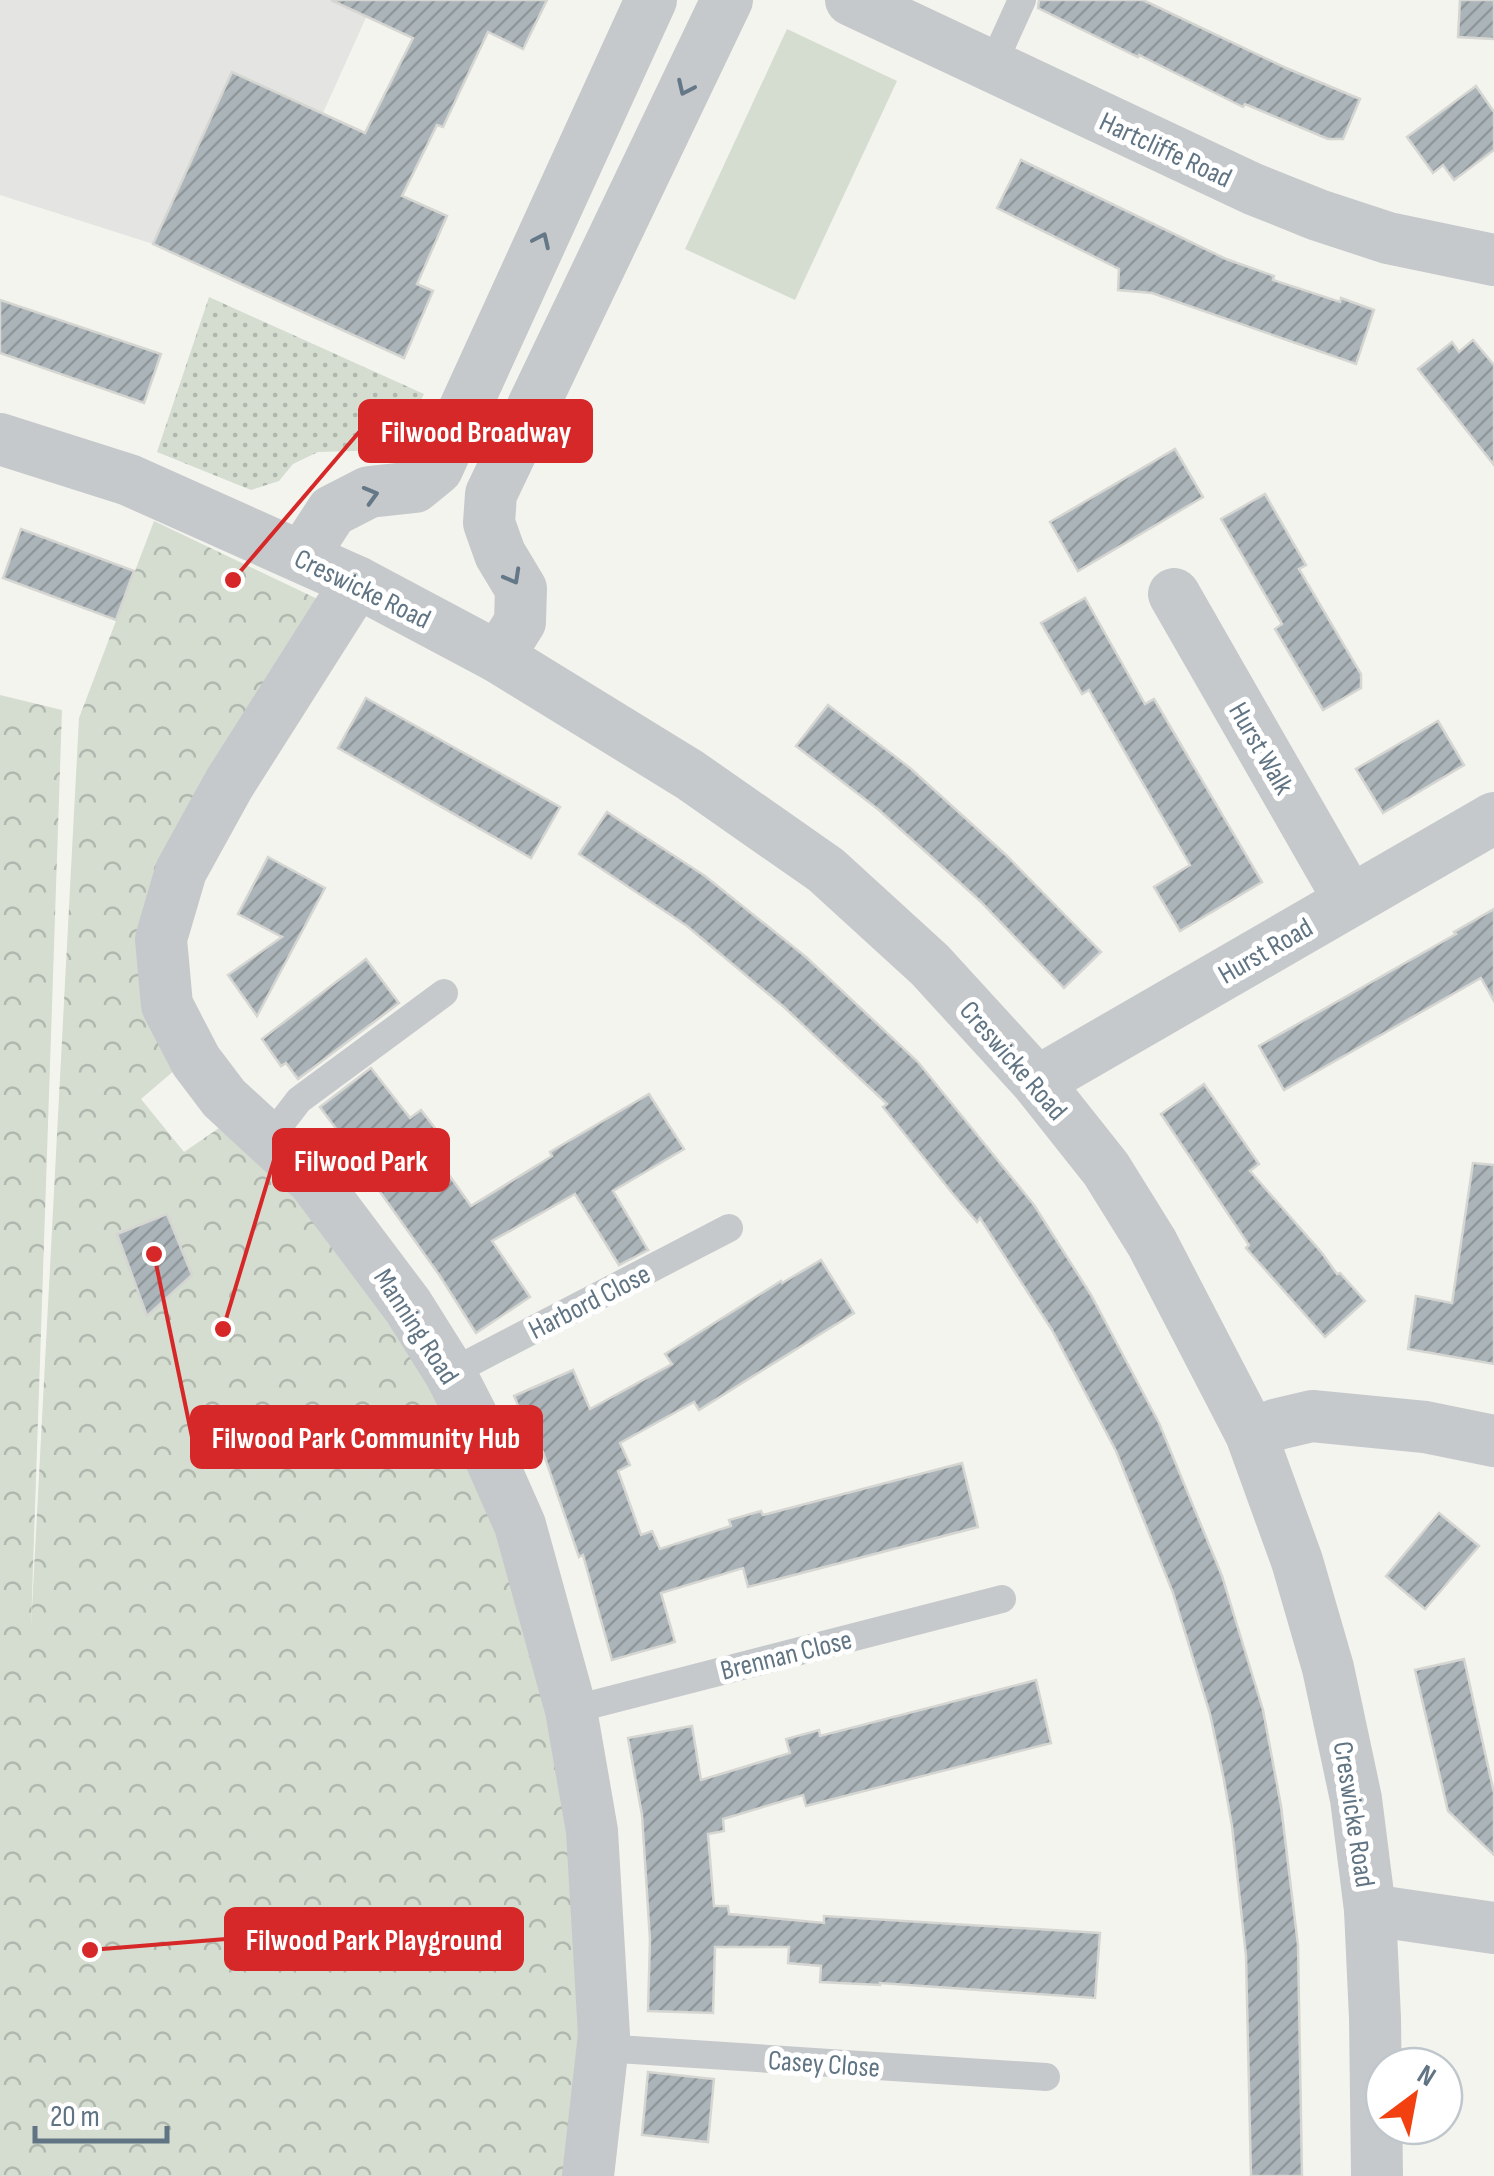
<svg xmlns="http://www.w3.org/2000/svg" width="1494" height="2176" font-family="'Sofia Sans Condensed',sans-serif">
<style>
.built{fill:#e4e5e3}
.grass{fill:url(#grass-dots)}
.forest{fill:url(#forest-crowns)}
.pitch{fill:#d5dcd0}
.building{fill:url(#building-hatch);stroke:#d5d5d2;stroke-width:2.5}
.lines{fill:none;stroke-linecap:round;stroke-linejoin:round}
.service{stroke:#c6c9cc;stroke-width:28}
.minor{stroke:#c6c9cc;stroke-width:52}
.oneway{stroke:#657887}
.labels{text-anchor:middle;stroke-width:10;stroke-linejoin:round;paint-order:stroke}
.street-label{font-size:28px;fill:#607483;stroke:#fff}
.leader{fill:none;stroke:#d62828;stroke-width:4}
.callout-dot{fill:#d62828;stroke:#fff;stroke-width:4}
.callout{fill:#d62828;stroke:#d62828;stroke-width:4}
.callout-label{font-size:30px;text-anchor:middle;font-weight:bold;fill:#fff}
</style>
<defs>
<pattern id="grass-dots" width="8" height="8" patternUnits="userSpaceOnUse" patternTransform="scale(2.5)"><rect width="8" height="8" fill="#d5dcd0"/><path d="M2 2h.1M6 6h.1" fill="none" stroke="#b0b7ae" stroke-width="1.8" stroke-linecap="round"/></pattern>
<pattern id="forest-crowns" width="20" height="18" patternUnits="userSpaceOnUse" patternTransform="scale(2.5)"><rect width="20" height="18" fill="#d5dcd0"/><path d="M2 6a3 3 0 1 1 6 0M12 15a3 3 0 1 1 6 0" fill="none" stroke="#b0b7ae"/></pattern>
<pattern id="building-hatch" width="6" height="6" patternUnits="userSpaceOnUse" patternTransform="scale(2.5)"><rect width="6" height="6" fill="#abb4b8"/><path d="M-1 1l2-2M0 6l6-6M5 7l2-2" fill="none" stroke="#8f979b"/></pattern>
</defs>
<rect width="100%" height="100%" fill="#f4f4ef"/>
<path class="built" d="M0,0h374l-51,113 25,13 -79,172 -116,-54 -153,-49z"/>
<path class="grass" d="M209,297l215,97 -22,44 -17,12 -67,2 -25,12 -14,17 -28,9 -94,-38z"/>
<path class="forest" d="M154,521l174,83 -167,261 15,204 -35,30 43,53 38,-26 71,61 143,201 66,143 85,354 -16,291h-571v-1481l62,15 -31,917 48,-909z"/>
<path class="pitch" d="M787,29l110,52 -102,219 -110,-51z"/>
<g class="building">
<path d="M331,0h216l-24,49 -35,-17 -45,95 -6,-2 -35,71 45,20 -30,68 16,7 -29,67 -251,-114 79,-172 133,61 48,-95z"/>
<path d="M1039,0h104l143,68 74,31 -17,40h-15l-83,-35 -2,3 -104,-52 -1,2 -100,-49z"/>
<path d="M1460,0h34v39l-36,-2z"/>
<path d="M1476,86l18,26v38l-40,30 -11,-15 -10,8 -26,-36z"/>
<path d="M1021,160l205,99 48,17 -1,4 67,22 1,-4 33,12 -18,54 -204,-71 -34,-3 1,-21 -122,-61z"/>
<path d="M0,300l161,54 -17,49 -144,-50z"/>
<path d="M1473,340l21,25v100l-76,-96 34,-27 7,10z"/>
<path d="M1175,449l28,48 -125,74 -28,-49z"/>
<path d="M1265,494l41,71 -7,4 62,105v14l-38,22 -48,-81 7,-5 -61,-105z"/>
<path d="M21,529l113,42 -18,49 -113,-42z"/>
<path d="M1085,598l60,106 9,-5 108,183 -82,49 -26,-44 36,-22 -101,-175 -7,4 -41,-71z"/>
<path d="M366,698l194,109 -29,51 -193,-110z"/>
<path d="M828,705l82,63 96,87 95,97 -37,36 -84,-87 -44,-40 -57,-51 -83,-64z"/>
<path d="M1438,721l26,44 -81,48 -27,-44z"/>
<path d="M607,812l98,64 101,81 112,105 116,143 57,90 68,128 63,153 41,134 18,96 17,139 4,231h-51l-5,-220 -14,-130 -9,-51 -13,-61 -37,-121 -57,-142 -64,-121 -72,-112 -3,4 -24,-28 -70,-87 4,-3 -103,-97 -97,-81 -108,-72z"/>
<path d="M268,857l57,31 -68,128 -29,-41 54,-38 -44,-23z"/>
<path d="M1494,909v92l-13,-23 -197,112 -25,-44 197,-112 -2,-2z"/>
<path d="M366,959l33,44 -101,76 -12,-16 -5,3 -19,-27z"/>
<path d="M371,1068l39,50 11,-8 24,31 -13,10 39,55 81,-50 -2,-4 99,-58 35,55 -71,42 35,59 -29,15 -44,-71 -83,47 38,56 -54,36 -36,-57 -62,-87 2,-1 -60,-81z"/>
<path d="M1204,1084l55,80 -9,7 72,82 15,21 3,-1 25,28 -40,36 -79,-89 3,-3 -88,-131z"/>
<path d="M1473,1163l21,2v199l-86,-15 8,-53 36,7z"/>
<path d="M167,1214l25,61 -45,41 -30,-82z"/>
<path d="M821,1260l33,53 -155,97 -5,-8 -74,41 10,22 -12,6 23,64 11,-4 8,18 71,-23 -2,-6 32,-9 2,4 199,-52 16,64 -230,60 -5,-19 -82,25 14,49 -63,18 -29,-105 -4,2 -36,-105 -4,2 -25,-58 59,-26 17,39 82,-45 -7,-10 116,-73 1,2z"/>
<path d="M1439,1513l40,33 -54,63 -39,-33z"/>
<path d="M1464,1659l30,134v62l-46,-44 -33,-141z"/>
<path d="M1036,1680l15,63 -245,63 -3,-11 -80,24 1,12 -16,3 6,72h14l1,8 95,9v-7l276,17 -5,65 -215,-15v2l-60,-3 1,-16 -33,-3 1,-16h-74l-2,66 -65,-2 2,-71 -8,-125 -14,-77 64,-12 9,54 89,-27 -4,-14 33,-9 1,6z"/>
<path d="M648,2072l66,7 -6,63 -66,-7z"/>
</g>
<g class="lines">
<g class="service">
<path d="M992,66l30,-66"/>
<path d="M269,1139l30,-39 145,-107"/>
<path d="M450,1373l279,-145"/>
<path d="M571,1710l431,-111"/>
<path d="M602,2048l444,29"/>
</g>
<g class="minor">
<path d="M851,0l402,189 65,26 70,23 106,22"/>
<path d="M0,439l129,41 228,102 141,75 192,118 136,95 104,95 107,117 69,87 46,74 99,191 46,127 31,107 28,131 14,111 5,108 2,158"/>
<path d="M302,557l30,-46 37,-19 46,-5 22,-18 214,-469"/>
<path d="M357,582l-128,202 -48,87 -20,68 6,66 29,56 28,37 90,83 94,125 42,67 21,41 49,111 51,185 21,121 12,204 -16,141"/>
<path d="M1174,594l176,307"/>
<path d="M498,657l22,-35 1,-33 -21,-35 -11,-31 2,-29 236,-494"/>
<path d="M1037,1082l457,-264"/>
<path d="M1251,1434l27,-10 34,-8 113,11 69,14"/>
<path d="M1370,1910l124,18"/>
</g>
</g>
<defs><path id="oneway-chevron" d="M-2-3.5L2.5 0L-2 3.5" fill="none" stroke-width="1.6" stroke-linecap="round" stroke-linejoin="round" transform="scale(2.5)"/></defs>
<g class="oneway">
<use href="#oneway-chevron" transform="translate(685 88) rotate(115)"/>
<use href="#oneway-chevron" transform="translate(542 240) rotate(-65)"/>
<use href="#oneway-chevron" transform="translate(371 495) rotate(-16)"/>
<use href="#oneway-chevron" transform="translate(513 577) rotate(61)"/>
</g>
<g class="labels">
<g class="street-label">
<text transform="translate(1166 149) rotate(25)" y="10">Hartcliffe Road</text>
<text transform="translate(363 588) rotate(26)" y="10">Creswicke Road</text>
<text transform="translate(1262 748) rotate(60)" y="10">Hurst Walk</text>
<text transform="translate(1265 950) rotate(-30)" y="10">Hurst Road</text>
<text transform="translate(1014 1060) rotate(49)" y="10">Creswicke Road</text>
<text transform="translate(589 1301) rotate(-27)" y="10">Harbord Close</text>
<text transform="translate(417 1326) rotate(57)" y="10">Manning Road</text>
<text transform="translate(786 1654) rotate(-14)" y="10">Brennan Close</text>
<text transform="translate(1355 1814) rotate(81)" y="10">Creswicke Road</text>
<text transform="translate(824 2063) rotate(4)" y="10">Casey Close</text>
</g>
</g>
<path class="leader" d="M233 580L360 431M223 1329L274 1160M154 1254L192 1437M90 1950L226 1939"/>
<g class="callout-dot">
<circle cx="233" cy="580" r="10"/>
<circle cx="223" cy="1329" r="10"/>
<circle cx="154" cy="1254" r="10"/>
<circle cx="90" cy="1950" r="10"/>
</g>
<g class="callout">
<rect x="360" y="401" width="231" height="60" rx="10"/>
<rect x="274" y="1130" width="174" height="60" rx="10"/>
<rect x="192" y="1407" width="349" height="60" rx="10"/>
<rect x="226" y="1909" width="296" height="60" rx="10"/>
</g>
<g class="callout-label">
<text x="476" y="442">Filwood Broadway</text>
<text x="361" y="1171">Filwood Park</text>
<text x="366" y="1448">Filwood Park Community Hub</text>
<text x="374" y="1950">Filwood Park Playground</text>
</g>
<g transform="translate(1414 2096) rotate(32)"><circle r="48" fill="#ffffff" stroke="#bfc7cd" stroke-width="2.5"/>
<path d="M0-8L18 38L0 25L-18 38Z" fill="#f24011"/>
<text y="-15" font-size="28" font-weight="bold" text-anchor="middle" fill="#607483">N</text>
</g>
<path d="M35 2126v15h132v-15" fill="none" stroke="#607483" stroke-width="5"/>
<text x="50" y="2126" font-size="30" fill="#607483" stroke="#ffffff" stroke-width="8" paint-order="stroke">20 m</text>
</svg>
